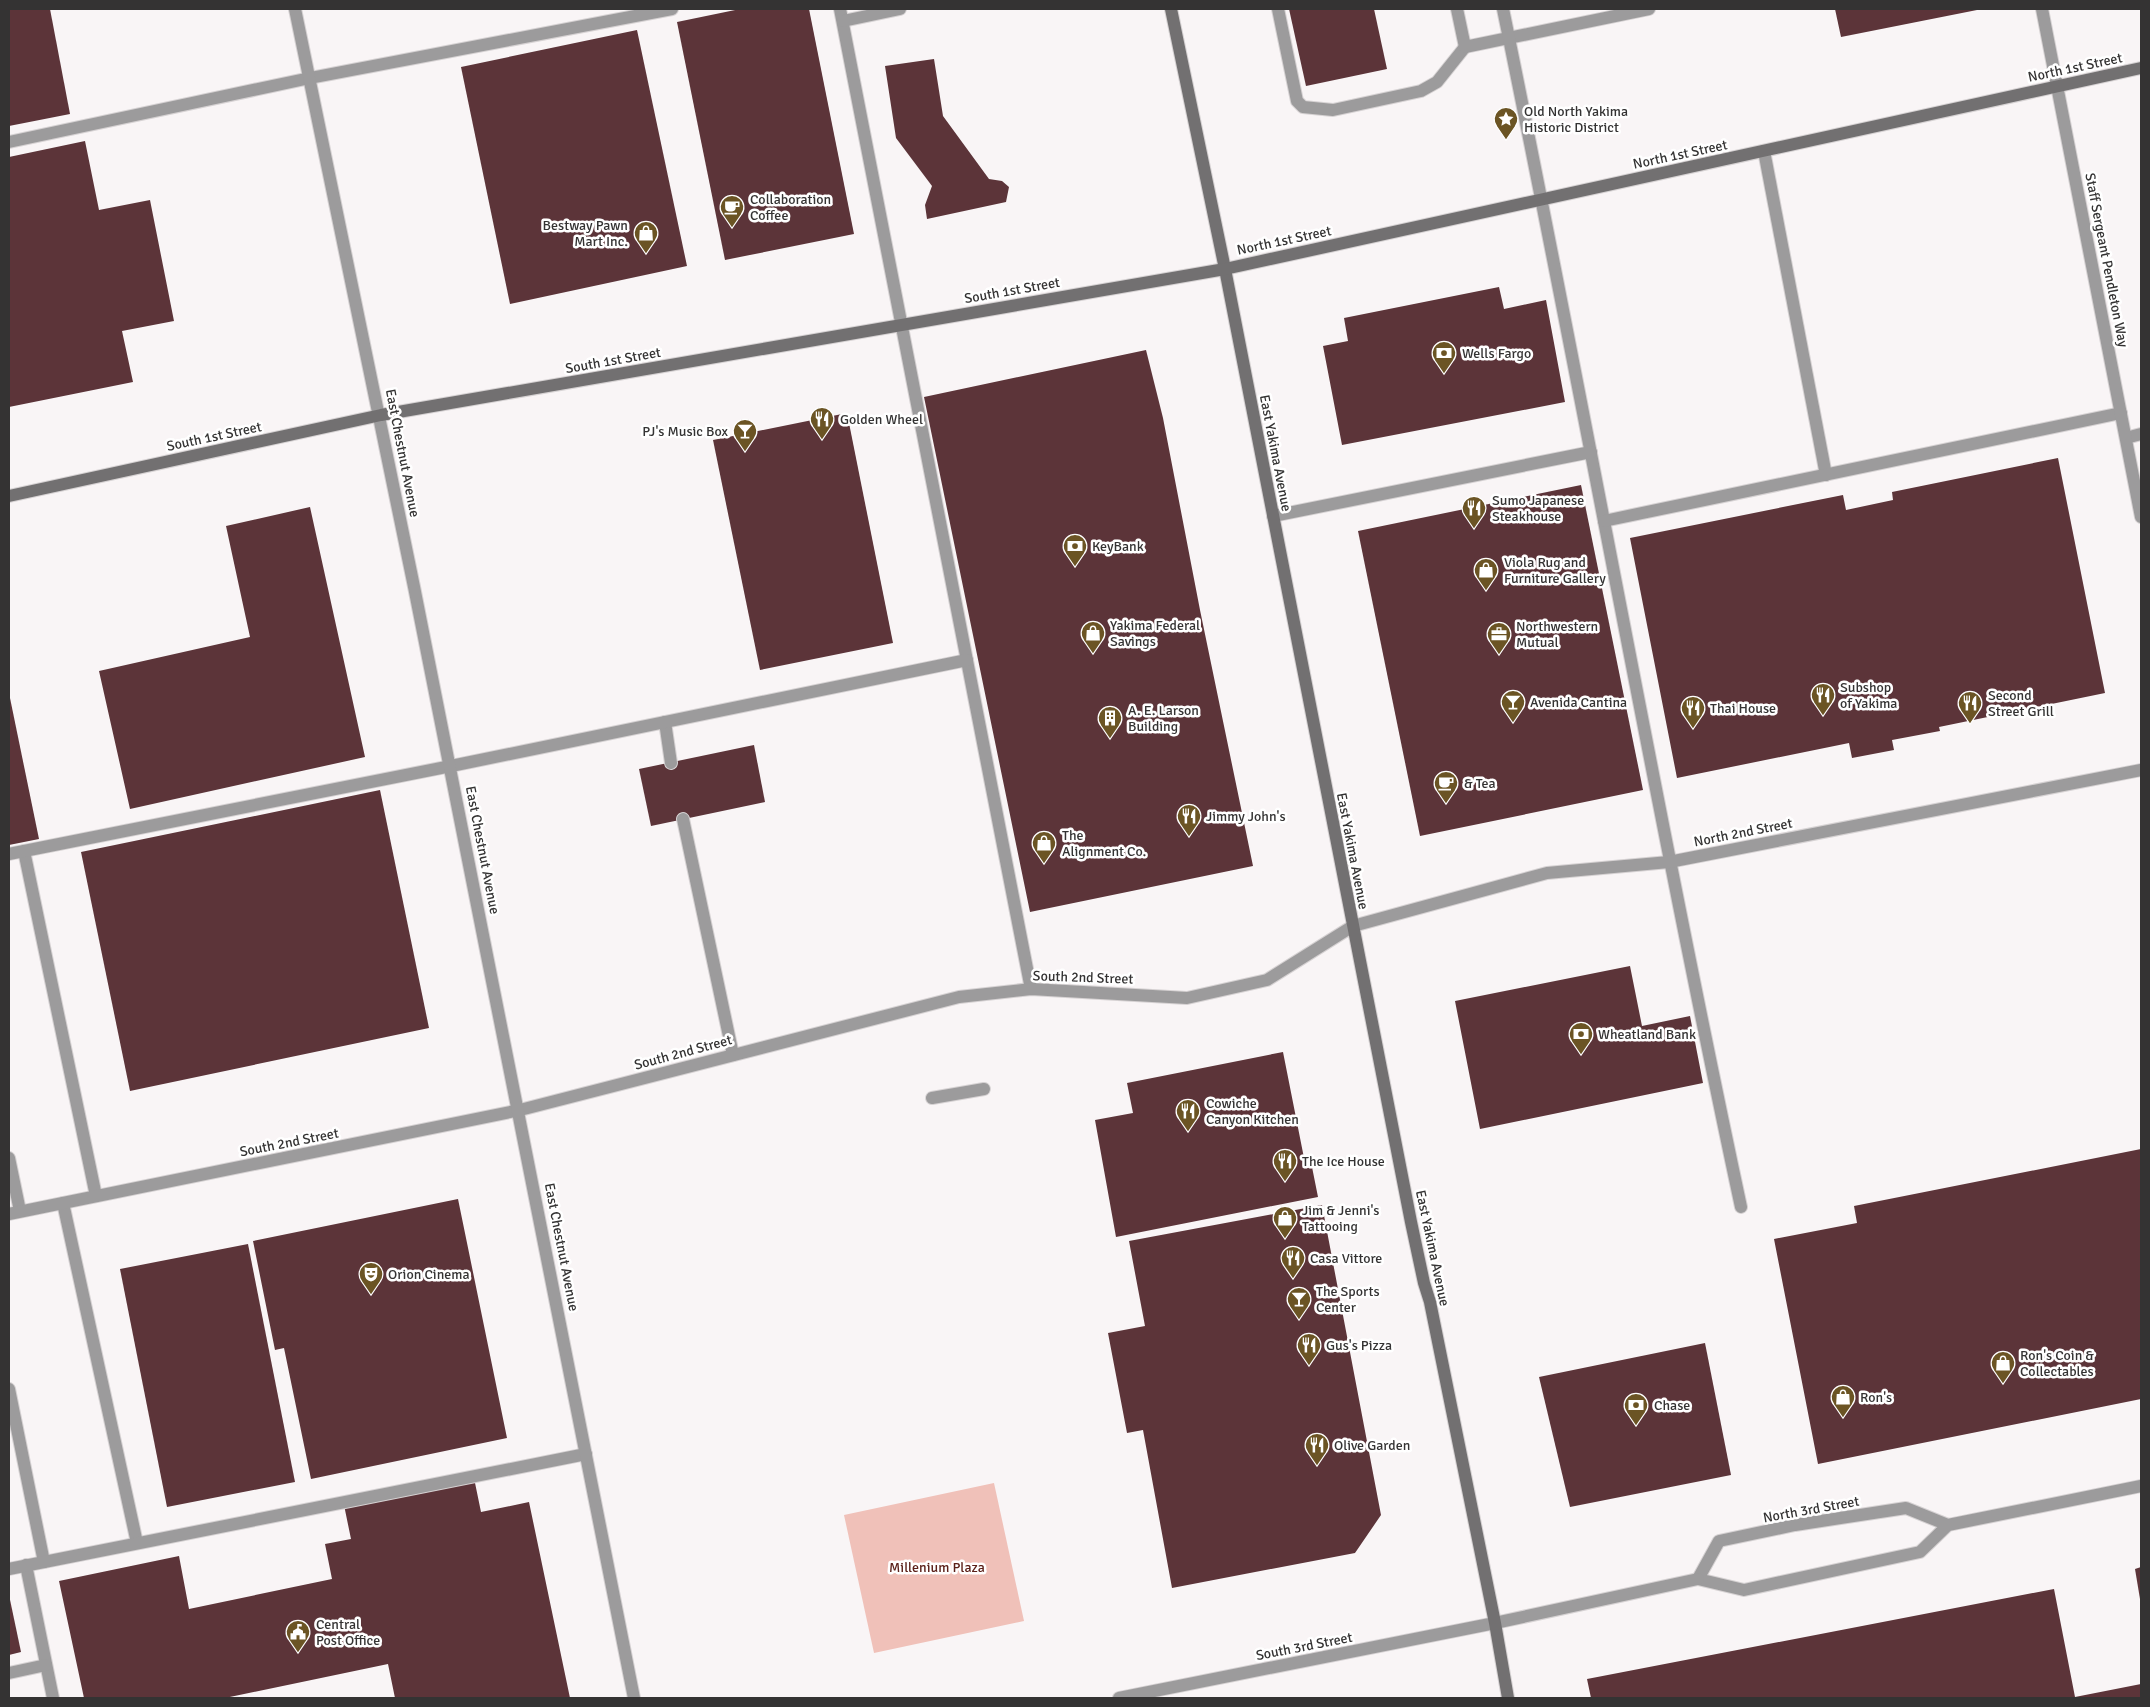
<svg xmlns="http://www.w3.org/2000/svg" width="2150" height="1707" font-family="Signika,sans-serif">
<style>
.green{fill:#f0c1b9}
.building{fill:#5c3439}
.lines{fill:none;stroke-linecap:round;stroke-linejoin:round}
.service-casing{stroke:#d6d2d3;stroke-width:14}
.minor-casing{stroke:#d6d2d3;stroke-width:14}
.tertiary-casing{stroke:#d6d2d3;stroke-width:14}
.secondary-casing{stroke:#d6d2d3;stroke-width:14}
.service{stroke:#9c9b9c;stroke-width:12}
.minor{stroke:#9c9b9c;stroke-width:12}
.tertiary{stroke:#9c9b9c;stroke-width:12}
.secondary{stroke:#727071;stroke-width:12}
.labels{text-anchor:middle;stroke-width:5;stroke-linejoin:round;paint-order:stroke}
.street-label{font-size:14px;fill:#343333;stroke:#fff}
.poi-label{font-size:14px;fill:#343333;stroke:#fff;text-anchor:start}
.park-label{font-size:14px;fill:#5b2019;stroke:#fff}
</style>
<rect width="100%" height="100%" fill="#f9f5f6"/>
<path class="green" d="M994,1483l30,138 -150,32 -30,-138z"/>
<g class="building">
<path d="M9,9h41l20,105 -61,12z"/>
<path d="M740,9h69l45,225 -129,26 -48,-238z"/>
<path d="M1289,9h85l13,60 -81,17z"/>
<path d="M1835,9h142v1l-136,27z"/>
<path d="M637,30l50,236 -177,38 -49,-237z"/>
<path d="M934,59l9,57 46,63 13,2 7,6 -3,15 -79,17 -2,-14 7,-19 -36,-48 -11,-72z"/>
<path d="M85,141l14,69 51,-10 24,121 -52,10 11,51 -124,25v-250z"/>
<path d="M1499,287l5,22 42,-9 19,102 -223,43 -19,-99 25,-5 -4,-23z"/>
<path d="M1146,350l17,68 37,192 53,256 -223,46 -106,-515z"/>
<path d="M847,413l46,230 -133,27 -47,-230z"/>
<path d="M2058,458l47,235 -166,34 1,4 -48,9 2,10 -42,8 -3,-15 -172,35 -47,-240 213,-43 3,15 47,-10 -1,-8z"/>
<path d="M1581,485l62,305 -223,46 -62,-305z"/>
<path d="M310,507l55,250 -235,52 -31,-138 151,-34 -24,-111z"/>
<path d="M10,698l29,141 -30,6v-146z"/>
<path d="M754,745l11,57 -114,24 -12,-57z"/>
<path d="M380,790l49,238 -299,63 -49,-239z"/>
<path d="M1630,966l12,60 48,-10 13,67 -223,46 -25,-128z"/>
<path d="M1283,1052l21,106 6,-1 8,40 -202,40 -21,-117 38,-7 -6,-30z"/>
<path d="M2141,1149v250l-323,65 -44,-225 83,-16 -3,-17z"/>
<path d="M458,1199l49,239 -196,41 -27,-131 -9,2 -22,-109z"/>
<path d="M1322,1205l59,310 -26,38 -183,35 -29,-158 -16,3 -19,-100 37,-7 -16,-85z"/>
<path d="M248,1244l47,238 -128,25 -47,-238z"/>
<path d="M1705,1343l26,132 -161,32 -31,-130z"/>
<path d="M474,1478l7,34 48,-10 41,196h-175l-7,-34 -163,34h-141l-25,-117 120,-25 10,53 143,-30 -7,-35 26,-5 -7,-34z"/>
<path d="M2141,1567v32h-1l-5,-30z"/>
<path d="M2054,1589l21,108 66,-13v14h-550l-4,-19z"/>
<path d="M9,1595l12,57 -12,3z"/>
</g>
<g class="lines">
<g class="service-casing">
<g id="service">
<path d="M840,9l191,980"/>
<path d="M1278,9l19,92 6,6 30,3 88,-19 16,-9 28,-35"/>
<path d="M1457,9l8,38 184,-38"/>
<path d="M1503,9c82,399 153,800 238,1198"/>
<path d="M843,21l57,-12"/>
<path d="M9,142l301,-64 362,-69"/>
<path d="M1764,151l62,324"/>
<path d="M2126,438l15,-4"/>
<path d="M1273,516l318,-64"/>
<path d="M1604,521l517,-108"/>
<path d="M665,722l6,41"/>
<path d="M683,819l50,236"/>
<path d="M24,851l72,345"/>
<path d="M9,854l442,-88 516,-106"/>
<path d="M932,1098l52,-9"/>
<path d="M9,1158l11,53"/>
<path d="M63,1203l74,340"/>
<path d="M9,1389l35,173"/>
<path d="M26,1565l27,133"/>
<path d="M9,1569l577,-115"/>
<path d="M9,1673l37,-8"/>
</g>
</g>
<g class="minor-casing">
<g id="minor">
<path d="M2042,9l99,508"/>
<path d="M9,1214l511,-104 439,-113 72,-8 156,9 80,-18 86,-54 194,-53 122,-11 472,-92"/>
<path d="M1948,1525l-42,-17 -111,17 -76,16 -21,38 46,11 176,-38 28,-27 193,-39"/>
<path d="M1119,1698l376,-75 203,-44"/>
</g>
</g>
<g class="tertiary-casing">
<path id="tertiary" d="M295,9c118,562 229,1125 339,1689"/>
</g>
<g class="secondary-casing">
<g id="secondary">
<path d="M1171,9l54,260 186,953 13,61 6,19 65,321 13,75"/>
<path d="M9,496l372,-81 844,-146 916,-201"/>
</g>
</g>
<use href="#service" class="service"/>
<use href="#minor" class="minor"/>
<use href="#tertiary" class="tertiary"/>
<use href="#secondary" class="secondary"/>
</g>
<defs>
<g id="sight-pin" transform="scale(1.25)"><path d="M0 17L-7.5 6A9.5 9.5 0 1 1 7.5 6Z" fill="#6b5424" stroke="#fff"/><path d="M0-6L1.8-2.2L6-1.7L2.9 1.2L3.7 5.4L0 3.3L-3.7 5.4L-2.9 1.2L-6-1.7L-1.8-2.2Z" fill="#fff"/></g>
<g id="cafe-pin" transform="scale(1.25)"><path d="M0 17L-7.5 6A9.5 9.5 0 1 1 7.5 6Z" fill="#6b5424" stroke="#fff"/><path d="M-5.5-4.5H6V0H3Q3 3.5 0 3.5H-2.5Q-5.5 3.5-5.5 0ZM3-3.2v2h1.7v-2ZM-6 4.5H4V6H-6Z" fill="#fff"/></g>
<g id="shop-pin" transform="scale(1.25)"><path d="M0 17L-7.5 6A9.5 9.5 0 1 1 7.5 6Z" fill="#6b5424" stroke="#fff"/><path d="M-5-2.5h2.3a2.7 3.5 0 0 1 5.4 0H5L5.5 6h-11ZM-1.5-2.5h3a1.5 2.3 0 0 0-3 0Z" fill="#fff"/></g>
<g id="bank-pin" transform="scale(1.25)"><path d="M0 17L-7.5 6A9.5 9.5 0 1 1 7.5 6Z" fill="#6b5424" stroke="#fff"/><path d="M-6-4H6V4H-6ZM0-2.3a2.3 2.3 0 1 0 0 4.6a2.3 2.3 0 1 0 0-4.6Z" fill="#fff"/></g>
<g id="restaurant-pin" transform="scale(1.25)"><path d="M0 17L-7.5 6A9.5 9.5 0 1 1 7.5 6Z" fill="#6b5424" stroke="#fff"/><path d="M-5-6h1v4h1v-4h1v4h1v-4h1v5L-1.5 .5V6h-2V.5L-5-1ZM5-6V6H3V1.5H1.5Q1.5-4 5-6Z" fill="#fff"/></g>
<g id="bar-pin" transform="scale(1.25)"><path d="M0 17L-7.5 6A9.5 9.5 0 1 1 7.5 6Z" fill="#6b5424" stroke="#fff"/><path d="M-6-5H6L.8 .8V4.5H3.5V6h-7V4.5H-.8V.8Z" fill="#fff"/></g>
<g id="office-pin" transform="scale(1.25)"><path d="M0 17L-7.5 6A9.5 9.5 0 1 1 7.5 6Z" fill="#6b5424" stroke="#fff"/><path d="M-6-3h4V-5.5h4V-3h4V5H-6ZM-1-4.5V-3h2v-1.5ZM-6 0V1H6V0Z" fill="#fff"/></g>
<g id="building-pin" transform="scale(1.25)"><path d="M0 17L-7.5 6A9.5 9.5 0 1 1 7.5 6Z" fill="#6b5424" stroke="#fff"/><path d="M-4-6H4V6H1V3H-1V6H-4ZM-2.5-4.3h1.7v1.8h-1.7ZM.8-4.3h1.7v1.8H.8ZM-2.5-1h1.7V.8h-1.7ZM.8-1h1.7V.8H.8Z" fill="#fff"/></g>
<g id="theatre-pin" transform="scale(1.25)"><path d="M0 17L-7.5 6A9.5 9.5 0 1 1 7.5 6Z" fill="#6b5424" stroke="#fff"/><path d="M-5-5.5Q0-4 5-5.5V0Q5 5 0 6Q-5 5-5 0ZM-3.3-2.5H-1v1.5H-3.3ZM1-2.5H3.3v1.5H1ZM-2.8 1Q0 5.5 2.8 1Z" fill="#fff"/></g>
<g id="civic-pin" transform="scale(1.25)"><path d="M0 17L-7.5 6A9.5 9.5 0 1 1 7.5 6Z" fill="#6b5424" stroke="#fff"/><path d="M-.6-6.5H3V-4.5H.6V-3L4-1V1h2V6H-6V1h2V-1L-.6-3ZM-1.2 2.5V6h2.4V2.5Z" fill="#fff"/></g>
</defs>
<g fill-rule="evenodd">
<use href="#sight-pin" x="1506" y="119"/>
<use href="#cafe-pin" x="732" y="207"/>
<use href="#shop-pin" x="646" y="233"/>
<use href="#bank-pin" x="1444" y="353"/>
<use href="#restaurant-pin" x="822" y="419"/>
<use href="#bar-pin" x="745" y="431"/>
<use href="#restaurant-pin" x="1474" y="508"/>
<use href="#bank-pin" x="1075" y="546"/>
<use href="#shop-pin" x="1486" y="570"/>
<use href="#shop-pin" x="1093" y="633"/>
<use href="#office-pin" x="1499" y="634"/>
<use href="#restaurant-pin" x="1823" y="695"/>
<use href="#bar-pin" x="1513" y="702"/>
<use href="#restaurant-pin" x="1970" y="703"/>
<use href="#restaurant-pin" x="1693" y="708"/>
<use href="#building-pin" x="1110" y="718"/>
<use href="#cafe-pin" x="1446" y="783"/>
<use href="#restaurant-pin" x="1189" y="816"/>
<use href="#shop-pin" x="1044" y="843"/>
<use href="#bank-pin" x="1581" y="1034"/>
<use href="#restaurant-pin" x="1188" y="1111"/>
<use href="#restaurant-pin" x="1285" y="1161"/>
<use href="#shop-pin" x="1285" y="1218"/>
<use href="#restaurant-pin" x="1293" y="1258"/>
<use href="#theatre-pin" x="371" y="1274"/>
<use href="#bar-pin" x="1299" y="1299"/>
<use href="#restaurant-pin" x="1309" y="1345"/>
<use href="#shop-pin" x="2003" y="1363"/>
<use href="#shop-pin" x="1843" y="1397"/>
<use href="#bank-pin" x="1636" y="1405"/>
<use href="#restaurant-pin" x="1317" y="1445"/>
<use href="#civic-pin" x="298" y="1632"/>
</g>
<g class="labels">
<g class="street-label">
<text transform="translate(2075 67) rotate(-12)" y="5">North 1st Street</text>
<text transform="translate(1680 154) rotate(-12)" y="5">North 1st Street</text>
<text transform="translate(1284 240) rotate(-12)" y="5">North 1st Street</text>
<text transform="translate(2107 260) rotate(79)" y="5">Staff Sergeant Pendleton Way</text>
<text transform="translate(1012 290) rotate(-10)" y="5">South 1st Street</text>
<text transform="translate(613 360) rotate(-10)" y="5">South 1st Street</text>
<text transform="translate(214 436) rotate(-12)" y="5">South 1st Street</text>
<text transform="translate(403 453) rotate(79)" y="5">East Chestnut Avenue</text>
<text transform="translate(1276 453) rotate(79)" y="5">East Yakima Avenue</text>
<text transform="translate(1743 832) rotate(-11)" y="5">North 2nd Street</text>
<text transform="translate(483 850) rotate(79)" y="5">East Chestnut Avenue</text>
<text transform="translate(1353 851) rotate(79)" y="5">East Yakima Avenue</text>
<text transform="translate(1083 977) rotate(2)" y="5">South 2nd Street</text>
<text transform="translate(683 1052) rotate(-15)" y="5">South 2nd Street</text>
<text transform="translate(289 1142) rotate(-11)" y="5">South 2nd Street</text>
<text transform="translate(562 1247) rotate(79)" y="5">East Chestnut Avenue</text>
<text transform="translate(1433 1248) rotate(78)" y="5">East Yakima Avenue</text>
<text transform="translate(1811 1509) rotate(-10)" y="5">North 3rd Street</text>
<text transform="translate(1304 1646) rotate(-11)" y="5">South 3rd Street</text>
</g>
<g class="poi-label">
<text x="1524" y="116">Old North Yakima<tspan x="1524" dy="16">Historic District</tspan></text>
<text x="750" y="204">Collaboration<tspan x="750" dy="16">Coffee</tspan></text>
<text x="628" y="230" text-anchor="end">Bestway Pawn<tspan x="628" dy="16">Mart Inc.</tspan></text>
<text x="1462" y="358">Wells Fargo</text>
<text x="840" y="424">Golden Wheel</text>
<text x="728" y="436" text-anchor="end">PJ's Music Box</text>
<text x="1492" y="505">Sumo Japanese<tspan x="1492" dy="16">Steakhouse</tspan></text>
<text x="1092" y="551">KeyBank</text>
<text x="1504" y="567">Viola Rug and<tspan x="1504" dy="16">Furniture Gallery</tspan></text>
<text x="1110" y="630">Yakima Federal<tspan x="1110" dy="16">Savings</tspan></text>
<text x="1516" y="631">Northwestern<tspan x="1516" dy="16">Mutual</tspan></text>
<text x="1840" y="692">Subshop<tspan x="1840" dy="16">of Yakima</tspan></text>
<text x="1988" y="700">Second<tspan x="1988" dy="16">Street Grill</tspan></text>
<text x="1530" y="707">Avenida Cantina</text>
<text x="1710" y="713">Thai House</text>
<text x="1128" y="715">A. E. Larson<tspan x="1128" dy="16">Building</tspan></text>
<text x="1464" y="788">&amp; Tea</text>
<text x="1206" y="821">Jimmy John's</text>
<text x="1062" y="840">The<tspan x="1062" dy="16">Alignment Co.</tspan></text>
<text x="1598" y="1039">Wheatland Bank</text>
<text x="1206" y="1108">Cowiche<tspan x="1206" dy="16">Canyon Kitchen</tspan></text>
<text x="1302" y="1166">The Ice House</text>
<text x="1302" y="1215">Jim &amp; Jenni's<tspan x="1302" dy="16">Tattooing</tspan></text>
<text x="1310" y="1263">Casa Vittore</text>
<text x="388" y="1279">Orion Cinema</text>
<text x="1316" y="1296">The Sports<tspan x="1316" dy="16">Center</tspan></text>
<text x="1326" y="1350">Gus's Pizza</text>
<text x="2020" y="1360">Ron's Coin &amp;<tspan x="2020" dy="16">Collectables</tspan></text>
<text x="1860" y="1402">Ron's</text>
<text x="1654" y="1410">Chase</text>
<text x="1334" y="1450">Olive Garden</text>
<text x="316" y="1629">Central<tspan x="316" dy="16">Post Office</tspan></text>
</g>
<g class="park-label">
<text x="937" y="1572">Millenium Plaza</text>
</g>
</g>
<rect width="2150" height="1707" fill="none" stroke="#343333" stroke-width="20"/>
</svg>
